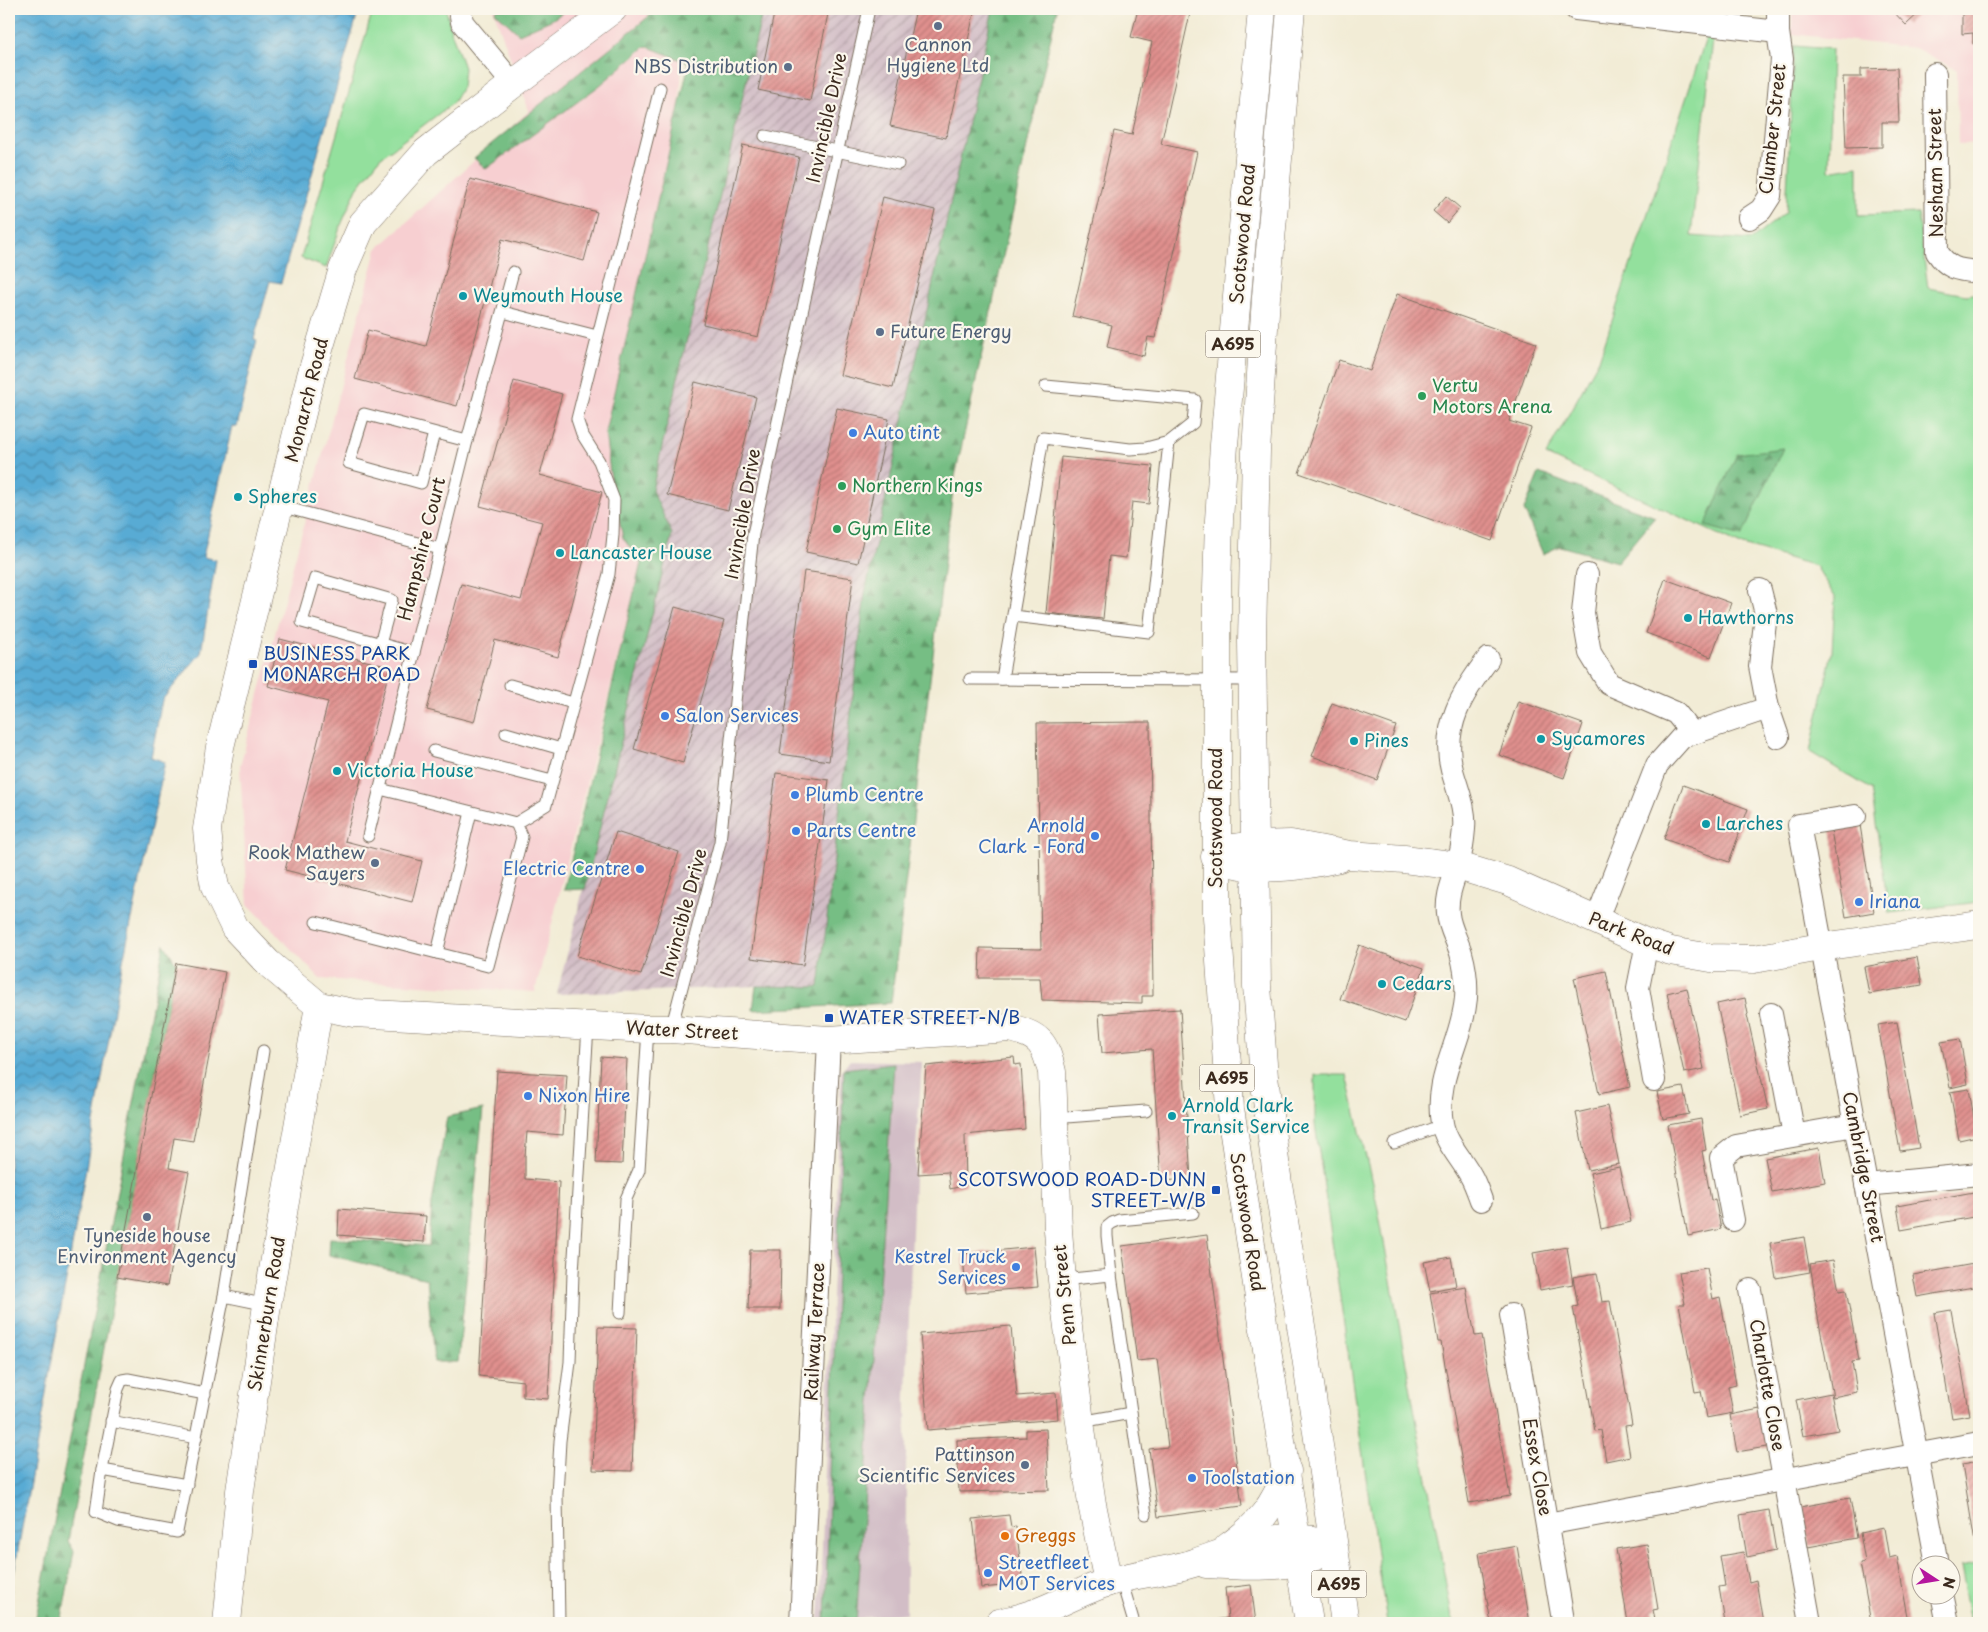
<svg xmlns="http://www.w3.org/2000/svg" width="1988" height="1632" font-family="'Playpen Sans',sans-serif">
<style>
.built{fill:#f7cfd1}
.industrial{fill:url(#industrial-furrows)}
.railway{fill:#d2bdc6}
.grass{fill:#93e09d;stroke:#67855e}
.forest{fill:url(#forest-firs);stroke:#587451}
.water{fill:url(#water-waves);stroke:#4a6a79}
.building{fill:url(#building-hatch)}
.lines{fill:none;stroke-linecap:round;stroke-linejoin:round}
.service-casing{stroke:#7b6e5e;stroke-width:13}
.minor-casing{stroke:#7b6e5e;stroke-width:24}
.tertiary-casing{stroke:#7b6e5e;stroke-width:29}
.primary-casing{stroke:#7b6e5e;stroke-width:29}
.service{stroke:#fff;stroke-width:11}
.minor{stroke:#fff;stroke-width:22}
.tertiary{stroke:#fff;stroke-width:28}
.primary{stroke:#fff;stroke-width:28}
.service-dot{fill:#5c6f8a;stroke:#fbf7ec;stroke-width:2}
.culture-dot{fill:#0f9aa8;stroke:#fbf7ec;stroke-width:2}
.leisure-dot{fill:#2e9e5b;stroke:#fbf7ec;stroke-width:2}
.shop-dot{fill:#3f7fe0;stroke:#fbf7ec;stroke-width:2}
.transit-dot{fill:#1a4fb4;stroke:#fbf7ec;stroke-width:2}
.food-dot{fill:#e8710a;stroke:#fbf7ec;stroke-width:2}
.labels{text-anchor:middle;stroke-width:4.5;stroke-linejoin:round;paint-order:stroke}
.shield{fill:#fbf7ec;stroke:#75685c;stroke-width:1}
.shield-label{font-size:16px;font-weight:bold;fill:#3b2a1e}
.service-label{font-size:18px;fill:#4e5e75;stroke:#fbf7ec;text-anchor:end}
.street-label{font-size:18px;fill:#3b2a1e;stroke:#fbf7ec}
.culture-label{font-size:18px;fill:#0d838f;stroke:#fbf7ec;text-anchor:start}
.leisure-label{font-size:18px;fill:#27864d;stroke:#fbf7ec;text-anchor:start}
.shop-label{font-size:18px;fill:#366cbe;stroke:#fbf7ec;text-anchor:start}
.transit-label{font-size:18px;fill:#164399;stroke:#fbf7ec;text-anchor:start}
.food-label{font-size:18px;fill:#c56008;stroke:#fbf7ec;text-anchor:start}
</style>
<defs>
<pattern id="industrial-furrows" width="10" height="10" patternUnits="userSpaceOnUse" patternTransform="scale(1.25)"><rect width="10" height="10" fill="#d2bdc6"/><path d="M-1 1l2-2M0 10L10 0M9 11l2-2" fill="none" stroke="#ac9aa0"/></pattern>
<pattern id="forest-firs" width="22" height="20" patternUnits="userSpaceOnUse" patternTransform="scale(1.25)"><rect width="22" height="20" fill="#76be84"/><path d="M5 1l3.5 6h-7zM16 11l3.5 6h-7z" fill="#629b6b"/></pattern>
<pattern id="water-waves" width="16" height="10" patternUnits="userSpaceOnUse" patternTransform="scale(1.25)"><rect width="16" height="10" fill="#58abd4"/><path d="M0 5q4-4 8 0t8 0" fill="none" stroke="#4a8bab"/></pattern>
<pattern id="building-hatch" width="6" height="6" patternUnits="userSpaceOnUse" patternTransform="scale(1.25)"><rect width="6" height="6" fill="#e0908e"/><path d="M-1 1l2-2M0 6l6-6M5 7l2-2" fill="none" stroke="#b77673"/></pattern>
</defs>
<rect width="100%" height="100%" fill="#fbf7ec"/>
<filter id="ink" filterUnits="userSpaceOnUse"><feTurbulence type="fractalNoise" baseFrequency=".02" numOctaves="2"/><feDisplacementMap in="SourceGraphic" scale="10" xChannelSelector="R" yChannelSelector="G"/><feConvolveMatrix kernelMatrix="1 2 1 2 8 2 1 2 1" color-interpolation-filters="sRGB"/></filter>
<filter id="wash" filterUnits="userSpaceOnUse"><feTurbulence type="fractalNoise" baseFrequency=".0096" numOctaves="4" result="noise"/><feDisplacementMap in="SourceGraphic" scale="20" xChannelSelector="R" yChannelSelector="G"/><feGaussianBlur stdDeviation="1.12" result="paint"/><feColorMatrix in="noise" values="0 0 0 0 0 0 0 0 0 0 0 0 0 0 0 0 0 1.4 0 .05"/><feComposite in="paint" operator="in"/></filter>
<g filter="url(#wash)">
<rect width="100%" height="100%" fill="#f2ecd6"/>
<g class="built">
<path d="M493,9h194l-46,554 -106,429 -215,-13 -72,-75 -8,-138 137,-517 152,-138z"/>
<path d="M1792,9h187v134l-21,1 -1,-74 -42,-22 -123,-14z"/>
</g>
<path class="industrial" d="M763,9h230l-128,584 -46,394 -63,-1 -102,5 -97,3 115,-460 -20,-44z"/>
<path class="railway" d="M850,1060l72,2 -8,118 -8,217v216l-87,10 22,-551z"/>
<g class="grass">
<path d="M373,9h73l5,22 13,37 -2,19 -9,16 -73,55 -23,30 -16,37 -15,43 -25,-10z"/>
<path d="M1708,32l5,8 -22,196 60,4 35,-28 8,-166 38,3 -3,122 29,-5v49l60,-2 10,75 38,7 13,-2v609l-90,11 -18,-124 -61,-37 22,-100 3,-55 -19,-31 -77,-22 -193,-89 53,-95z"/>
<path d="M1315,1075h32l31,134 75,414h-66l-72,-499z"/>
<path d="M1979,1562v61h-8l-10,-57z"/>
</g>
<g class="forest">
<path d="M497,9h71l-15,10 -34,15 -24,-22z"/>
<path d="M658,9h105l-111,481 20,44 -87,355 -21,1 77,-327 -18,-25 -12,-57 -6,-49 84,-369 -43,-17 -47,40 -113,83 -12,-11z"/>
<path d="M993,9h64l-103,472 -63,522 -138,7 3,-24 63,1 46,-394z"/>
<path d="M1783,448l-41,88 -37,-10 32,-72z"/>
<path d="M1539,473l116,44 -38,45 -57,-16 -17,8 -19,-44z"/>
<path d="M164,944l12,19 -108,578 6,10 -13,72h-26z"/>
<path d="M894,1063l-38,560h-31l19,-554z"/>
<path d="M483,1109l-25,253h-24l-7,-83 -98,-24 1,-17 99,8 3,-43 15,-86z"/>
</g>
<path class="water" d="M9,9h350l-78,274 -11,-2 -16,58 3,1 -20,87 -5,-1 -29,131 13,3 -15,93 -39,47 -11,57 14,5 -44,209 -112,630z"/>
<g id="blocks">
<g class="building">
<path d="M775,9h54l-19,92 -52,-11z"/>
<path d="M916,9h59l-29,129 -56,-12z"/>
<path d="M1138,9h53l-30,135 36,8 -42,186 -7,-1 -4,19 -37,-9 5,-22 -40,-9 42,-185 18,4 20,-93 -21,-5z"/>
<path d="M1891,9h32l-17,16z"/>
<path d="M1962,9h17v35h-6v-11l-11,1z"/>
<path d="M1897,68l2,54h-17v25l-36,1 -3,-71h18v-8z"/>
<path d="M743,145l56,12 -41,180 -55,-13z"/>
<rect x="1977" y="154" width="2" height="95"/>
<path d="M470,179l127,33 -13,49 -82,-22 -45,167 -102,-27 13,-49 58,16z"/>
<path d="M1446,196l14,12 -13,15 -14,-12z"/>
<path d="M883,197l52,13 -42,178 -53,-13z"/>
<path d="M1397,294l139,49 -27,78 22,7 -39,113 -193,-68 40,-113 31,11z"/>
<path d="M514,381l48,13 -22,81 62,17 -44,165 -63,-17 -21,82 -47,-12 34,-126 60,16 21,-78 -62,-16z"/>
<path d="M695,382l61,15 -28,113 -61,-15z"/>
<path d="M837,408l52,11 -31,144 -52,-11z"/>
<path d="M1061,457l92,9 -4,38 -17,-2 -6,56 -17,-2 -6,63 -57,-6z"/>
<path d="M804,571l49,7 -24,183 -49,-7z"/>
<path d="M1665,579l66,24 -20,54 -65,-24z"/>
<path d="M675,607l49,14 -41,142 -49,-14z"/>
<path d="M280,639l110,28 -45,174 77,20 -10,41 -127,-32 43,-168 -60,-16z"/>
<path d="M1518,701l65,23 -19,54 -65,-23z"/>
<path d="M1332,703l64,23 -19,54 -65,-24z"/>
<path d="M1150,722l3,274h-11v7l-100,-3 -2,-22h-61l1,-30 61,1 -4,-226z"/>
<path d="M776,773l53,7 -26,185 -52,-7z"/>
<path d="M1683,785l65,24 -19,53 -65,-23z"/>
<path d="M1860,825l14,87 -28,5 -15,-87z"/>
<path d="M616,832l63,20 -38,123 -64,-19z"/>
<path d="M1359,945l65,23 -19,54 -65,-23z"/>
<path d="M1917,957l5,28 -53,9 -5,-27z"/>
<path d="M176,963l49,9 -32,169 -19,-3 -5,30 20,4 -22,114 -50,-9z"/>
<path d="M1606,971l24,116 -31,7 -25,-116z"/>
<path d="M1687,988l17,81 -20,4 -17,-80z"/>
<path d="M1745,998l3,16 -1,1 21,94 -28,6 -23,-111z"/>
<path d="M1180,1009l11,170 -30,2 -9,-132 -50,4 -3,-39z"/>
<path d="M1897,1022l22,126 -19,3 -22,-126z"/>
<path d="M1960,1039l8,45 -18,4 -9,-46z"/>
<path d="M601,1057l26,2 -5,105 -26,-1z"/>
<path d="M1014,1057l1,8 6,-1 4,65 -60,6 1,50 -16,4 -2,-17 -30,2 8,-108z"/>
<path d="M497,1071l70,4 -4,60 -36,-3 -2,24v23l34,3 -11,217 -25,-2v-16l-44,-5z"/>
<path d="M1683,1087l6,27 -26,5 -6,-27z"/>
<path d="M1969,1089l8,47 -18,4 -9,-48z"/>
<path d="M1607,1106l12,58 -31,6 -12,-57z"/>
<path d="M1701,1119l5,31 -4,1 9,49 4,-1 6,30 -33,7 -20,-111z"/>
<path d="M1819,1148l6,34 -53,10 -7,-34z"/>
<path d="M1619,1167l12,55 -30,7 -11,-56z"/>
<path d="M1979,1191v25l-78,14 -4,-24z"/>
<path d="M339,1209l87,7 -2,26 -86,-7z"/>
<path d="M1207,1235l35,271 -84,11 -9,-68 19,-2 -11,-88 -20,2 -15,-115z"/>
<path d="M1804,1237l6,35 -34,6 -6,-35z"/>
<path d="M1034,1247l4,40 -72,6 -3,-39z"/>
<path d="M1567,1247l6,37 -33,6 -7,-37z"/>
<path d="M750,1250h31l-1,59h-32z"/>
<path d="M1451,1257l5,29 -26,5 -6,-29z"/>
<path d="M1833,1260l6,31 7,-1 13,71 -7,1 5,30 -24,5 -19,-101 1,-1 -5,-31z"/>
<path d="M1979,1263v23l-62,11 -4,-22z"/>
<path d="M1707,1268l6,31 7,-2 16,87 -8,2 5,27 -27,5 -5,-27 -6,1 -16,-88h6l-6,-32z"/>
<path d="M1597,1273l5,29 8,-1 22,124 -7,1 5,30 -24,5 -5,-31 -6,1 -22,-124 5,-1 -5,-29z"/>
<path d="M1466,1287l9,49 7,-1 28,161 -41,7 -28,-161h-3l-8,-49z"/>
<path d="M1951,1310l19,105 -18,3 -18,-105z"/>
<path d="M1011,1326l6,70 39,-3 2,26 -130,11 -8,-96z"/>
<path d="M598,1327l39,1 -5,143 -39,-1z"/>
<path d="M1831,1393l7,37 -35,6 -7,-36z"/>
<path d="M1765,1408l7,38 -35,6 -7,-37z"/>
<path d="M1046,1429l3,61 -90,2 -2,-52 69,-3v-7z"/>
<path d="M1979,1461v81l-4,1 -13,-79z"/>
<path d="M1850,1498l7,40 -49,9 -8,-40z"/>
<path d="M1769,1510l7,41 -29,6 -7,-42z"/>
<path d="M1009,1515l2,12 5,-1 7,58 -42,4 -8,-69z"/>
<path d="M1884,1528l5,30 8,-2 12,67h-38l-11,-60 5,-1 -5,-29z"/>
<path d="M1647,1544l11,65 -5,1 3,13h-28l-12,-74z"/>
<path d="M1517,1546l13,77h-39l-12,-70z"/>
<path d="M1743,1552l6,30 7,-2 7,43h-38l-6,-36 6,-1 -5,-30z"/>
<path d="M1251,1585l5,38h-66l38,-5 -3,-30z"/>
</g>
</g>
</g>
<g filter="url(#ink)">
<use href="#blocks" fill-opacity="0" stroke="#7b6e5e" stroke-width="1"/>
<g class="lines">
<g class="service-casing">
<g id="service">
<path d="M765,136l133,28"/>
<path d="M503,312l94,24"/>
<path d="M1046,386l149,14 -2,23 -24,19"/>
<path d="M434,433l-13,50 -72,-20 15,-49 103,27"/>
<path d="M280,506l160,43"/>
<path d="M380,644l12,-44 -77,-22 -13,44 112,31"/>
<path d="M970,679l283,1"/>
<path d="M1002,679l41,-241 87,11 16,-1 23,-6 -20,190 -136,-16"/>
<path d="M510,685l63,18"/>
<path d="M506,733l55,16"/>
<path d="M434,751l118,30"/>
<path d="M380,789l136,34 30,-18 63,-231 4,-39 1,-35 -15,-39 -17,-27 -5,-15 83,-331"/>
<path d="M368,836l99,-395 46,-169"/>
<path d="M316,922l121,31 34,-141"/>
<path d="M437,953l51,13 34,-129 -6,-14"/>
<path d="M671,1029l49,-187 33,-308 116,-525"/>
<path d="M263,1051l-39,245 43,9"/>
<path d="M1053,1118l93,-7"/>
<path d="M1394,1143l48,-18"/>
<path d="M1062,1280l49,-5"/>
<path d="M620,1313l6,-114 13,-29 9,-141"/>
<path d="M205,1394l-77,-15 -6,1 -4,9 -16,81 -6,42 22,9 59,11 47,-236"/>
<path d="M111,1421l85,17"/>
<path d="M1080,1422l51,-9"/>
<path d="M102,1470l85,15"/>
<path d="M1146,1514l-35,-239 -4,-39v-9l5,-4 7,-3 74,-7"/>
<path d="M1121,1579l13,44"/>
<path d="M559,1623l-2,-128 3,-54 10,-79 3,-89 15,-247"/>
</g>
</g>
<g class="minor-casing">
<g id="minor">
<path d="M460,9l2,13 51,62"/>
<path d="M1576,9l202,23v-23"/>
<path d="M1935,74l2,178c12,18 22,18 42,20"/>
<path d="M1749,218l12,-8 9,-14 12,-137 -4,-27"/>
<path d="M1587,575l-4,38 7,40 19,31 67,29 16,20"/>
<path d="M1768,708l10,29"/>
<path d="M1855,816l-56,9 138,739"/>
<path d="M1596,921l61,-156 25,-28 86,-29 -8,-42 6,-52 -6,-24"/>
<path d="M1647,943l-9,45 16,92"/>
<path d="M1771,1014l23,121"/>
<path d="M1866,1185l113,-11"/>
<path d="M1481,1200c-3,-8 -6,-17 -10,-24 -9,-17 -26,-34 -29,-53 -8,-46 20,-80 24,-125 1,-15 -1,-31 -5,-45 -4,-13 -12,-26 -13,-39 -2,-18 5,-32 10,-48 3,-12 5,-25 6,-37 2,-21 -7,-40 -12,-59 -11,-43 11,-78 36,-111"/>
<path d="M1733,1220l-12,-62 15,-12 119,-21"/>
<path d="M1750,1290l60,333"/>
<path d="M1511,1315l52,305"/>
<path d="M1547,1524l432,-81"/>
<path d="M1942,1594l6,29"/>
<path d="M801,1623l28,-583"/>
</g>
</g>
<g class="tertiary-casing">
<g id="tertiary">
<path d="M613,9l-100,75 -87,68 -63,71 -20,46 -32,107 -91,371 -13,82 3,31 5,27 20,41 33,35 51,43 35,7 294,16h23l158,11 181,-12c30,7 35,15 42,44l6,158 4,50 18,142 12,82 16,78"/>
<path d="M1215,857l18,-9 21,-3 37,-1 59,11 54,4 54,7 50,15 139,62 24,8 40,7 43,1 67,-12 158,-22"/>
<path d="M1231,863c36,9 72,3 108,-5"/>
<path d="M1228,1547c31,-22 46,-40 59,-76"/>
<path d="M1206,1564c31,2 89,6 115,-11"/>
<path d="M227,1623l13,-132 27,-186 52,-299"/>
<path d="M999,1623c11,-3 22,-5 33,-9 26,-9 50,-24 77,-32 27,-9 57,-10 85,-19 50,-17 85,-35 139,-18"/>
</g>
</g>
<g class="primary-casing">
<g id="primary">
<path d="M1262,9l-38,436 -5,75 -2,70v327l13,191 79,515"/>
<path d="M1291,9l-25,288 -10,154 -4,190 5,345 7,91 14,107 28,173 39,266"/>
</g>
</g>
<use href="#service" class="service"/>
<use href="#minor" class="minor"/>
<use href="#tertiary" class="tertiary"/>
<use href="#primary" class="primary"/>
</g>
</g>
<g class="service-dot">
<circle cx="938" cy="26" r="5"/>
<circle cx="788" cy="67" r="5"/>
<circle cx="880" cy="332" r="5"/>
<circle cx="375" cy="863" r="5"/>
<circle cx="147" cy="1217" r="5"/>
<circle cx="1025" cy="1465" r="5"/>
</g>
<g class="culture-dot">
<circle cx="463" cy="296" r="5"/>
<circle cx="238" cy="497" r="5"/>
<circle cx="560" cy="553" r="5"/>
<circle cx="1688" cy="618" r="5"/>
<circle cx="1541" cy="739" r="5"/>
<circle cx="1354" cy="741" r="5"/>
<circle cx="337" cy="771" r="5"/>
<circle cx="1706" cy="824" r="5"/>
<circle cx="1382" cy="984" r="5"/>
<circle cx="1172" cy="1116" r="5"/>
</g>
<g class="leisure-dot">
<circle cx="1422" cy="396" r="5"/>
<circle cx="842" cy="486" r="5"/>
<circle cx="837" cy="529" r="5"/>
</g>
<g class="shop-dot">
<circle cx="853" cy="433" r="5"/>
<circle cx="665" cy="716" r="5"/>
<circle cx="795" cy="795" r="5"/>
<circle cx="796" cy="831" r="5"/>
<circle cx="1095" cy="836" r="5"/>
<circle cx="640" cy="869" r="5"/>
<circle cx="1859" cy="902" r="5"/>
<circle cx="528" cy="1096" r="5"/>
<circle cx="1016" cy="1267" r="5"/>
<circle cx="1192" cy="1478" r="5"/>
<circle cx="988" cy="1573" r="5"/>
</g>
<g class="transit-dot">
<rect x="248" y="659" width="10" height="10" rx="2.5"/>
<rect x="824" y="1013" width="10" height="10" rx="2.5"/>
<rect x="1211" y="1185" width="10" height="10" rx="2.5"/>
</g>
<circle class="food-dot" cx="1005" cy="1536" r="5"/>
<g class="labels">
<g class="shield">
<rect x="1205.5" y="330.5" width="55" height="27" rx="4"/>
<rect x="1199.5" y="1064.5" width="55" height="27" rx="4"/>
<rect x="1311.5" y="1570.5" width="55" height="27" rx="4"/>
</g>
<g class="shield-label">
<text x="1233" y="350">A695</text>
<text x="1227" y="1084">A695</text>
<text x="1339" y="1590">A695</text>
</g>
<g class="service-label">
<text x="938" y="51" text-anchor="middle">Cannon<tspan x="938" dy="21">Hygiene Ltd</tspan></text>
<text x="778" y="73">NBS Distribution</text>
<text x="890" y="338" text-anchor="start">Future Energy</text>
<text x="365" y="859">Rook Mathew<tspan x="365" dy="21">Sayers</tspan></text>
<text x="147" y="1242" text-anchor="middle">Tyneside house<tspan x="147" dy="21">Environment Agency</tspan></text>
<text x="1015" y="1461">Pattinson<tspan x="1015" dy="21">Scientific Services</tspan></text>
</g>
<g class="street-label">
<text transform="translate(827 118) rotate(-78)" y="6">Invincible Drive</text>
<text transform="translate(1773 129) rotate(-84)" y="6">Clumber Street</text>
<text transform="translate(1936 173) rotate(-91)" y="6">Nesham Street</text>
<text transform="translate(1243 234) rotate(-85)" y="6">Scotswood Road</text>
<text transform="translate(307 400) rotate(-76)" y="6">Monarch Road</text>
<text transform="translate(743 514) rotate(-80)" y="6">Invincible Drive</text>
<text transform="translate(422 549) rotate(-76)" y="6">Hampshire Court</text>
<text transform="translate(1216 818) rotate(-90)" y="6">Scotswood Road</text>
<text transform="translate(684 913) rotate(-75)" y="6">Invincible Drive</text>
<text transform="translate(1631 934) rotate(21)" y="6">Park Road</text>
<text transform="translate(682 1031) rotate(3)" y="6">Water Street</text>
<text transform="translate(1863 1167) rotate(79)" y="6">Cambridge Street</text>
<text transform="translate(1247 1222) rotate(81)" y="6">Scotswood Road</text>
<text transform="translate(1065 1295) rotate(-96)" y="6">Penn Street</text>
<text transform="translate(267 1314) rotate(-81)" y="6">Skinnerburn Road</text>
<text transform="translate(815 1332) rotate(-87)" y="6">Railway Terrace</text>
<text transform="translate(1767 1385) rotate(80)" y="6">Charlotte Close</text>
<text transform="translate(1537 1467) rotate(80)" y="6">Essex Close</text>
</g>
<g class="culture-label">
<text x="473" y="302">Weymouth House</text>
<text x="248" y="503">Spheres</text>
<text x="570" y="559">Lancaster House</text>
<text x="1698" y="624">Hawthorns</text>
<text x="1551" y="745">Sycamores</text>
<text x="1364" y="747">Pines</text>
<text x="347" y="777">Victoria House</text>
<text x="1716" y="830">Larches</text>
<text x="1392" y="990">Cedars</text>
<text x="1182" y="1112">Arnold Clark<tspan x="1182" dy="21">Transit Service</tspan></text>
</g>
<g class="leisure-label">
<text x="1432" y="392">Vertu<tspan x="1432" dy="21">Motors Arena</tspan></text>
<text x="852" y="492">Northern Kings</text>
<text x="847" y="535">Gym Elite</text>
</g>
<g class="shop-label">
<text x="863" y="439">Auto tint</text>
<text x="675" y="722">Salon Services</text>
<text x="805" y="801">Plumb Centre</text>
<text x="1085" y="832" text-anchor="end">Arnold<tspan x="1085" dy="21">Clark - Ford</tspan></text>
<text x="806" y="837">Parts Centre</text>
<text x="630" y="875" text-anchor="end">Electric Centre</text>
<text x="1869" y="908">Iriana</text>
<text x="538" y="1102">Nixon Hire</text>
<text x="1006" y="1263" text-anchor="end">Kestrel Truck<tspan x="1006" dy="21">Services</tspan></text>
<text x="1202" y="1484">Toolstation</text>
<text x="998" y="1569">Streetfleet<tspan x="998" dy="21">MOT Services</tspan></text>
</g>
<g class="transit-label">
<text x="263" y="660">BUSINESS PARK<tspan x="263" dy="21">MONARCH ROAD</tspan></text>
<text x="839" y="1024">WATER STREET-N/B</text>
<text x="1206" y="1186" text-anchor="end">SCOTSWOOD ROAD-DUNN<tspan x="1206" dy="21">STREET-W/B</tspan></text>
</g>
<g class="food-label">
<text x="1015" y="1542">Greggs</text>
</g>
</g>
<rect width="1988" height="1632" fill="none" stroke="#fbf7ec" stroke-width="30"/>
<g transform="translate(1936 1580) rotate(102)"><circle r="24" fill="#fbf7ec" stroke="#aea59a"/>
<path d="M0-4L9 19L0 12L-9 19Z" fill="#b5179e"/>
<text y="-8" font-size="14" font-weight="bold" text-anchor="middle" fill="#3b2a1e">N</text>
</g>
</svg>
